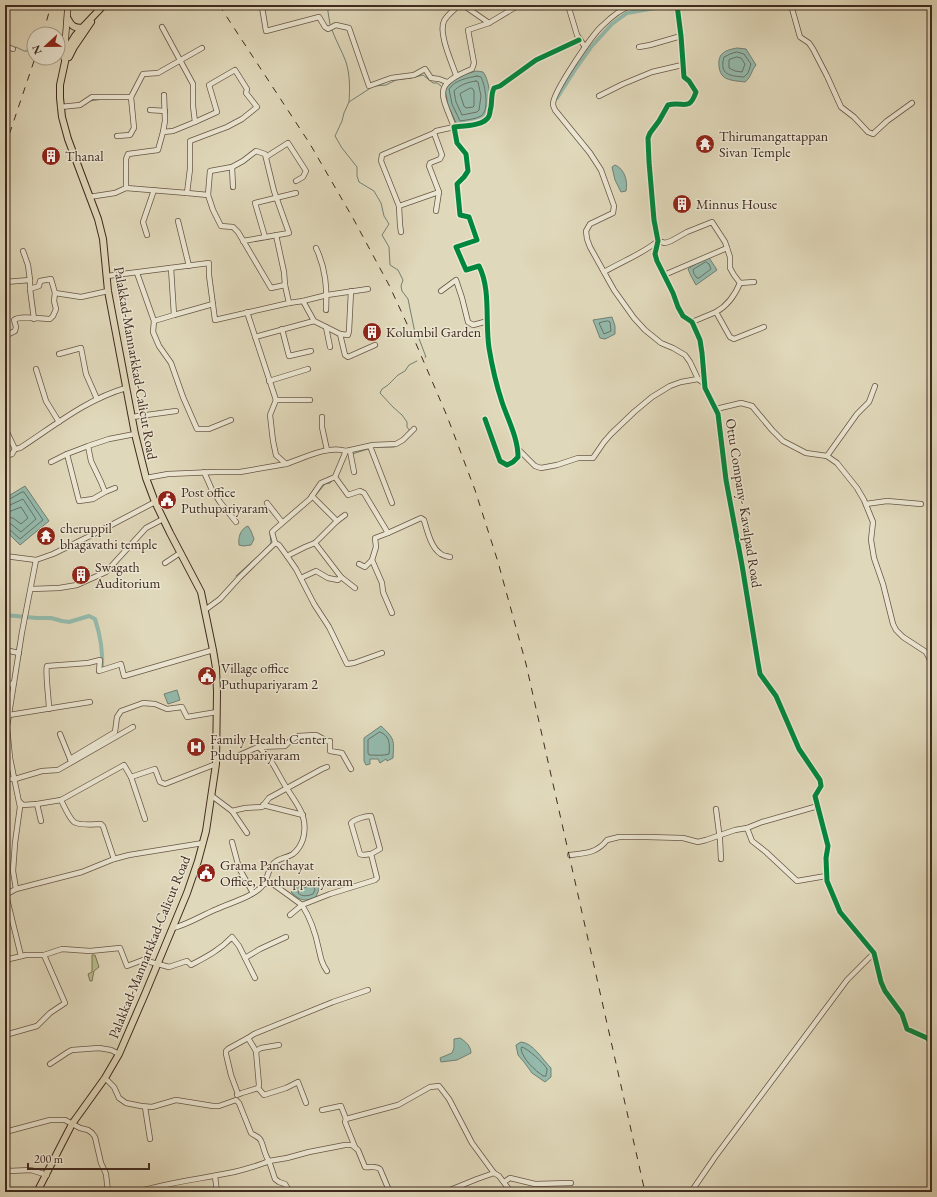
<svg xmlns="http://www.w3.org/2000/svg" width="937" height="1197" font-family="'EB Garamond',serif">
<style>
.green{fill:#b8bd8c;stroke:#7c7456}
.water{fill:#94baac;stroke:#728074}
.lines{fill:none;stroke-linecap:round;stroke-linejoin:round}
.shore{stroke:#6a7266;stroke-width:1}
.stream{stroke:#728074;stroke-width:1}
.canal{stroke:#94baac;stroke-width:4}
.minor-casing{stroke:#685646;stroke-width:6}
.major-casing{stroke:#402a20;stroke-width:7}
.highway-casing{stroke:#402a20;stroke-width:8}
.minor{stroke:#ebe6d2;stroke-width:4.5}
.major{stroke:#e0d8ba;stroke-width:5.5}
.highway{stroke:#e0d8ba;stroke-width:6}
.rail{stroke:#402a20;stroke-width:1;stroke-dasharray:7 7;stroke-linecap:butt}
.cycleway-casing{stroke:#ebe6d2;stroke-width:8}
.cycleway{stroke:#00873e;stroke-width:5}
.labels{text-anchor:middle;stroke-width:3;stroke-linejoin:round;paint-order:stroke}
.poi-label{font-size:14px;fill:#402a20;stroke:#ebe6d2;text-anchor:start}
.street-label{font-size:14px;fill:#402a20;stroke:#ebe6d2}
</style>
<rect width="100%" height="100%" fill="#e0d8ba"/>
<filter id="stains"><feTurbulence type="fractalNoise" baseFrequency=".005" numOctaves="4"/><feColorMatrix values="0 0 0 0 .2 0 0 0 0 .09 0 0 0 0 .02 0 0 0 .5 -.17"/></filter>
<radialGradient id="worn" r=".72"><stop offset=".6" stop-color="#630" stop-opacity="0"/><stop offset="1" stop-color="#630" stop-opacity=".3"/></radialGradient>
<path class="green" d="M92,955h3l4,12 -5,4 -2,10h-2l-2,-7 4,-2z"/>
<g class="water">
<path d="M737,48l9,1 10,16c-5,6 -4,11 -11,17 -6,-1 -16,-1 -21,-5 -6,-4 -7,-19 -2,-23 4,-4 10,-5 15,-6z"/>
<path d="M477,71l6,1c7,8 11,40 1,47 -7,5 -19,5 -27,6l-9,-20 -3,-16c9,-12 18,-15 32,-18z"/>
<path d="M615,165c10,4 13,17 11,26l-5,1 -6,-12 -3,-13z"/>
<path d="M708,256l9,14 -21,15 -5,-9 -3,-7z"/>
<path d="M612,317l3,9v8l-10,5 -5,-1 -7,-18z"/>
<path d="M25,486l24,35 -29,24 -15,-15v-32z"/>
<path d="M248,526l3,5 3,8 -3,6 -8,1 -4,-1c-1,-7 1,-16 9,-19z"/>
<path d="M177,690l3,10 -12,4 -4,-10z"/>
<path d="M381,726c14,13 13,14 12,32l-6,3 -1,-2 -6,4 -2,-4h-8v5l-4,1 -2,-4v-23z"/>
<path d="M313,882l4,1 2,6 -3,8c-11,5 -16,4 -25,-5 6,-6 13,-9 22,-10z"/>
<path d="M460,1038c5,3 11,8 11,15l-14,7 -16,2 -1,-4 12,-5 2,-5v-9z"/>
<path d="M521,1042c12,1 21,17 30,26v9l-6,5 -13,-9 -8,-11 -6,-7 -2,-10z"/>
</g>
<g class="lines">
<g class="shore">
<path d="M737,52l7,2 7,10 -3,9 -4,4c-14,-1 -25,-2 -20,-20l6,-3z"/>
<path d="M737,57l4,1 4,6 -3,8 -7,-1 -6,-3v-8z"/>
<path d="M477,76l4,1c4,8 9,33 0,39 -5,3 -15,4 -21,5l-8,-17 -3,-15c6,-9 18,-11 28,-13z"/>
<path d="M476,81l2,1 3,14 -2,14 -2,2 -15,3 -6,-13 -2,-11c5,-6 14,-9 22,-10z"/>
<path d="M471,88l2,1 1,2v15l-1,1 -7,1 -2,-2 -4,-12z"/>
<path d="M706,262l3,2 2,5 -12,9h-2l-3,-4 -1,-4z"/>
<path d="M608,321l2,1 1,9 -7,3 -5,-11 3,-1z"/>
<path d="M5,501l3,-1 14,-8h2l19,28 -23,19 -11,-10 -4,-1"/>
<path d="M5,506l5,-1 13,-6 13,20 -15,13 -10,-8 -6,-1"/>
<path d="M5,512l6,-1 10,-4 7,11 -7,6 -8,-6 -8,-1"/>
<path d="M380,732c10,4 10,12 9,22 -6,2 -13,1 -20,1l-1,-2v-13z"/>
<path d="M309,886l5,1 1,3 -2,4c-5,2 -11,3 -15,-1l1,-3z"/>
<path d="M522,1047c5,1 23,17 25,22 0,3 -1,5 -1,7h-3c-8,-6 -20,-16 -22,-27z"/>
</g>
<g class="stream">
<path d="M328,5v7l2,12"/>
<path d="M332,30c4,11 10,21 14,32 4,13 4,27 3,40"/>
<path d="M58,41l5,-1"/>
<path d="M14,48l2,-1 8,4h6l4,2"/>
<path d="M415,77l8,-2 10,8h4l4,3"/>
<path d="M375,86l11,-1 10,-5 16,-2"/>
<path d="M372,87l-23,15 -5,11 -2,8 -7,15 7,12 15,19v9l2,6 15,9 7,12 3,13 5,8 -7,11 7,12 1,18 8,5 5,10 -2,6 1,5 6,8 7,34 3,3 8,21h-1"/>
<path d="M89,101l15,-2"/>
<path d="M410,431l-3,-4v-5l-5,-7 -9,-8 -13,-14 2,-4 6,-4 10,-10 7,-4 4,-6 8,-4"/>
<path d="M374,447h20l9,-5"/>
<path d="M352,454l16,-5"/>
<path d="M315,496l10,-12 5,-1 3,-3"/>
<path d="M305,506l8,-7"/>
<path d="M270,545l1,-2 -1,-9"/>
<path d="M236,576l22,-20"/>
</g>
<g class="canal">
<path d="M557,98l19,-30 15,-21 21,-23 15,-11 34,-6 5,-2"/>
<path d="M5,615l32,3h14l11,3 7,1 20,-6 6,3c5,15 8,34 7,50"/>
</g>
<g class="minor-casing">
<g id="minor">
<path d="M463,5l26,18"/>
<path d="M568,5l9,30 8,12"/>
<path d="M632,5c-11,4 -22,13 -30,21 -10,9 -49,66 -49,78 0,2 1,4 2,6l35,43 11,17 13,36 -1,7 -23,11 -4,7 1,8 3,8 24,43 20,28 11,12 16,13 12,5 12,7 5,7 8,17 7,5"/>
<path d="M677,5l4,31 3,41 5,4 7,11c-7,20 -12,9 -28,13l-9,16 -9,12 -2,5 1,24 5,58 4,21 -3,13 2,7 16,32 5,14 5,9 9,6 8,18 2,13 3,35 13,26 8,66 16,85 16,98 2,11 16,22 23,53 21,31 1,6 -6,10 13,50 -2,12 1,23 13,31 34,41 7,29 4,9 17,23 5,15 20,9 5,6"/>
<path d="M791,5l9,32 9,6 4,6 14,27 14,31 13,10 14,15 5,2 14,-13 25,-18"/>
<path d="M262,7l4,24 53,-14 6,10 3,2 8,-4 13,3 20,58 22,-8 23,-3 11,-6 6,9 8,1 8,3"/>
<path d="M5,46l8,3"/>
<path d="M639,47l11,-2 31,-9"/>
<path d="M456,75c-4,-12 -18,-42 -12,-54 3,-6 10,-11 15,-16"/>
<path d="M599,96l24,-12 29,-12 30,-7"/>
<path d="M60,107l20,-2 12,-8h39l12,-23 15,-1 44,-25"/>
<path d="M150,110l15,1"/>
<path d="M163,132l2,-11 -1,-26"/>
<path d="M117,136l13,-1 4,-7 -3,-31"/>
<path d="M266,157l22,-14 18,28 -3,6 -7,4"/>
<path d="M232,167l1,20"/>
<path d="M126,188l61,5 3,-24v-28l37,-14 15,-8 15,-12 -11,-14 1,-4 -12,-19 -26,15 8,27 -22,10"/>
<path d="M208,195l2,-24 22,-4 11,-6 13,-10 9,3 9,37 15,42 -46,8"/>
<path d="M89,197l26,-4 11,-5v-29l2,-5 30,-4 5,-18 10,-1 22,-9 -2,-16v-22l-31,-57"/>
<path d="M399,206l40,-14"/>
<path d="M436,211l3,-19 -10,-26 1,-3 10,-4 2,-4 -8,-22 2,-2 18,-4c-13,-34 -22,-42 18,-58l2,-6 -6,-33 21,-7 30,-18"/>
<path d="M178,221l11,45"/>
<path d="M401,232l-1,-7 -1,-19 -18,-45 1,-6 52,-22"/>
<path d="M147,235l-4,-13 11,-32"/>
<path d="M276,235l8,37 1,13"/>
<path d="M265,237l-10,-34 41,-10"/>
<path d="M316,248c10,21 11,40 10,62"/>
<path d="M23,251l5,14 2,15"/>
<path d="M171,268l3,47 39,-11"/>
<path d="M604,272c19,-11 38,-18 54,-31l7,2 6,-2 16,-9 25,-10 13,20 5,15v11l4,7 6,8c-5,12 -13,23 -24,29l14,25 4,2 30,-12"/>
<path d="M137,273l17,48 -1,11 6,14 12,17 12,34 14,32h12l22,-9"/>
<path d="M664,275l63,-27"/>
<path d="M107,276l102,-13v12l6,45 74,-17 -4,-18 -14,3 -33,-56 -5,-5 -12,-1 -8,-16 -5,-15 -21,-2"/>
<path d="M5,282l25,-2v9l9,-3 1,-5 11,-2 4,14 26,4 27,-6"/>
<path d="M740,283l14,-1"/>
<path d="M30,289l4,30"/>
<path d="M441,291l15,-11 6,18 6,24 5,3 15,-4"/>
<path d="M303,301l24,-6 41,-6"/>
<path d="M289,303l14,-2 11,20 26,13 5,21 3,2 27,-12"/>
<path d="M247,312l29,88h34"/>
<path d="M154,321l20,-6"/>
<path d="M692,322l24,-10"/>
<path d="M326,327l4,20"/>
<path d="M282,329l7,27 22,-5"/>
<path d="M340,334l8,1 1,-4 2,-40"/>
<path d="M5,336l10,-5 1,-4 -2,-7c6,-5 26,-1 36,-1l3,-3 3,-7 -2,-8 1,-8"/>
<path d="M255,337l59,-16"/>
<path d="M59,354l22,-6 5,26 11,25"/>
<path d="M5,363l2,8 -2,3"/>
<path d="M36,369l10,32 13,21"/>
<path d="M269,381l39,-12"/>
<path d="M276,400l-6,15 3,26 3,14 10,9c18,-6 42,-19 60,-13"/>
<path d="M716,409l25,-6 11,3 20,24 11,11 23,12 21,3 10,7 20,25 7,12 9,22 -2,18 3,18 9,26 10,40 3,6 7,7 23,15 6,12"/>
<path d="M132,417l44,-6"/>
<path d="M322,417v10l5,23"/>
<path d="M485,419l15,42 7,4 6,-3 5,-5c0,-19 -10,-37 -16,-55 -6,-18 -10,-36 -13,-54 -4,-26 2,-59 -10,-82l-13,4 -10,-23 21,-7 -8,-23 -9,-2 -3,-31 7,-7 4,-6 -2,-17 -9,-11 -3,-16c9,-1 31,-1 35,-11 1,-2 1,-6 2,-9 1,-6 0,-13 3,-19l6,-2 36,-26 43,-20"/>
<path d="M5,428l10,21"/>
<path d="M88,446l-21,8 12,47 14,-2 12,-7 -4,-10 -10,-21 -3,-15 21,-7 26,-5"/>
<path d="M370,446l22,57"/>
<path d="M518,449l17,17 6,2 16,-3 21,-7h15l11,-16 7,-8 23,-22 18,-15 18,-11 11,-4 17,-3"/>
<path d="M350,451l4,21"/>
<path d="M5,456l7,-2 3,-5 5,-1c34,-22 67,-49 106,-60"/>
<path d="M827,456l30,-42 12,-12 6,-16"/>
<path d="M51,462l16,-8"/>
<path d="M204,472l8,18 8,12 16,20"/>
<path d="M335,477l13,18 12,-4 4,2 24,40 -13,5 1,9 -4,13 10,23 1,9 9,21"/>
<path d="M146,478l22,-4 47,-2h25l46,-8"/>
<path d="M105,492l10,-4"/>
<path d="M267,503l15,19"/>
<path d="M866,504l21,-3 34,3"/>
<path d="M337,521l8,-6"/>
<path d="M388,533l33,-15 3,2c3,10 7,28 17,34 2,2 6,2 9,3"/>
<path d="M275,543l4,2 8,11 18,-9 10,-4 22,-22 -25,-25"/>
<path d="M315,543l26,34 14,11"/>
<path d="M5,556l31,4 17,-6 45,-22 57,-30"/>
<path d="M287,556l9,13 18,35 15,23 18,37 7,-1 28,-10"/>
<path d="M165,563l15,-10"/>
<path d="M359,564l6,3 7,-7"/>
<path d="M301,578l15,-7 12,7 10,2 3,-3"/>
<path d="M31,589l28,-1 18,-3 29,-13 40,-44 17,-9"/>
<path d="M205,610l15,-11 20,-22 35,-34 -3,-11 2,-2 36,-31 11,-16 14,-6 11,-26 27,-6 23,-1 7,-4 11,-11"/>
<path d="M5,650l14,3"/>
<path d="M5,686l9,-3"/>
<path d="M49,709c0,-9 -4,-38 -2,-43l41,-3 12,-3 -1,11 22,-7 3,12 89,-26"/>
<path d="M9,715l81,-13"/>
<path d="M60,734l11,27"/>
<path d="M216,758l19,-1 23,-10 27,-1 6,-6 7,-4 18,-1 11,6h3v10l12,2 9,16"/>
<path d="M70,759l45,-27 2,-15 4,-6 22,-8 12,1 12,5 15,-2 5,10 30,-5"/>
<path d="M131,777l24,-8 5,13 5,2 51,-20"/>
<path d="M5,779h10l27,-8 16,-1 75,-43"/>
<path d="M212,796l20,15 15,22"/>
<path d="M61,800c3,6 8,18 13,22 5,4 21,2 27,2l2,2 11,33"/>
<path d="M20,802l3,3 14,-1 24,-4 63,-35 7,12 14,42"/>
<path d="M37,804l4,17"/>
<path d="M263,805l40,10"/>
<path d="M716,809l4,31 1,19"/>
<path d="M232,811l13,-3 17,-1 7,-9 53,-29 5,-2"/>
<path d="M747,828l15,-6 56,-16"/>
<path d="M232,842l7,26 14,25"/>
<path d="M570,855c16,-2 27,-2 37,-15l12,-3h28l36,1 15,4 8,-2 29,-10 12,-2 5,13 14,11 31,29 29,-5"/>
<path d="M263,884h10l29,21 28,-11 45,-14 2,-2 -6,-24 9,-5 -9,-33c-6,0 -16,3 -20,7l9,31 3,1 8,-1"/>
<path d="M16,889l-3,-18 2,-28 5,-36 -10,-49 -3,-31 15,-95 14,-72"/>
<path d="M5,895l11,-6 66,-17 32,-13 15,-4 74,-12"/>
<path d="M6,895l15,61"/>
<path d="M290,915l12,-10c9,14 14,30 17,45 2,9 3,14 8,21"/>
<path d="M173,928c16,-4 29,-13 44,-19 13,-6 38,-13 46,-24 5,-6 5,-17 11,-22 5,-5 13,-5 19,-9 5,-4 8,-9 10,-15 6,-23 -6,-34 -17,-52 -9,-14 -15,-31 -28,-40"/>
<path d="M245,958l10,20"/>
<path d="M5,960l21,-5h18l18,-6 28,2 30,-3 7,18 16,-6 26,7 18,-6 4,4c15,-8 29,-15 41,-28l7,9 6,12 15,-9 26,-12"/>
<path d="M5,1035l32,-9 13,-13 15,-10 -21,-48"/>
<path d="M256,1051l5,-3 18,-3"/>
<path d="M50,1064l18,-12 4,-2 27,-2 12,2 8,4"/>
<path d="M105,1078l9,9 5,11 7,5 15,3 11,1 24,-7 37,6h6l17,-6 3,3 12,30c3,3 8,3 10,8 3,6 3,13 8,20l18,-3 22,-6 36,-7h7l6,5 7,17c5,1 10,-2 15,2l8,19 4,4"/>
<path d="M258,1088l6,7 22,-7 12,-6 8,21"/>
<path d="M238,1094l-7,-19 -5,-21v-3l2,-2 20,-11 6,-4 79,-32 35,-12"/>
<path d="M237,1095l5,-2 16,-5 1,-3 -3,-34 -8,-13"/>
<path d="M145,1107l5,32"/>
<path d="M322,1110l19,-4 5,13"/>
<path d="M5,1132l45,-12h15l15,8 8,2 4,3 3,4 6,26 5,11 2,18"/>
<path d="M355,1147l-10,-25 1,-3 52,-14 32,-18 9,-1 10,13 23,44 22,30"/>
<path d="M5,1164l4,7 22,-1 16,5"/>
<path d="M215,1176l2,16"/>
<path d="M504,1182l6,-4 25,6 36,-1"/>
<path d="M137,1192c32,-10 64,-13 97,-20 12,-3 24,-6 35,-11l6,18 4,3 6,2 5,8"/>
<path d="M445,1192l32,-13 17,-6 5,3 12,16"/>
<path d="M691,1192l24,-35 132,-177 27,-27"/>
</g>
</g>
<g class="major-casing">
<path id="major" d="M64,58l4,-53"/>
</g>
<g class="highway-casing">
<g id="highway">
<path d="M68,19c3,6 5,9 14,9"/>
<path d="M69,57l5,-10 17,-25"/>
<path d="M37,1192l35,-68 33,-46 14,-24 26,-60 42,-101 11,-32 8,-30 10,-67 1,-72 -1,-24 -3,-18 -12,-58 -31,-59 -15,-31 -9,-24 -11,-44 -27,-143 -5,-52 -5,-20 -30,-80 -6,-22 -2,-19v-13l6,-28 4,-13 5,-8 7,-8 20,-21"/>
</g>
</g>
<use href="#minor" class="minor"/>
<use href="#major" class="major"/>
<use href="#highway" class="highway"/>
<g class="rail">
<path d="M219,5l91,139 44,76 35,65 25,54 33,77 28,74 23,72 28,102 119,528"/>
<path d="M43,34l8,-29"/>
<path d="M5,147l30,-89"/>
</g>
<g class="cycleway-casing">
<g id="cycleway">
<path d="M677,5l4,31 3,41 5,4 7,11c-7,20 -12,9 -28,13l-9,16 -9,12 -2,5 1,24 5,58 4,21 -3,13 2,7 16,32 5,14 5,9 9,6 8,18 2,13 3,35 13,26 8,66 16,85 16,98 2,11 16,22 23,53 21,31 1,6 -6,10 13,50 -2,12 1,23 13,31 34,41 7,29 4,9 17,23 5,15 20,9 5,6"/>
<path d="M485,419l15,42 7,4 6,-3 5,-5c0,-19 -10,-37 -16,-55 -6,-18 -10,-36 -13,-54 -4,-26 2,-59 -10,-82l-13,4 -10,-23 21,-7 -8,-23 -9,-2 -3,-31 7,-7 4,-6 -2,-17 -9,-11 -3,-16c9,-1 31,-1 35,-11 1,-2 1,-6 2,-9 1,-6 0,-13 3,-19l6,-2 36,-26 43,-20"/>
</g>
</g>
<use href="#cycleway" class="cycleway"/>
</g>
<defs>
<g id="temple-disc" transform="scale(1)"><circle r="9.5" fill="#8f2418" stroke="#ebe6d2"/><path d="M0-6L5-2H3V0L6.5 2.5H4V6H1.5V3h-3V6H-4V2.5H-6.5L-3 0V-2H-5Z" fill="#fff"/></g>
<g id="building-disc" transform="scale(1)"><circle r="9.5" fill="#8f2418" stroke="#ebe6d2"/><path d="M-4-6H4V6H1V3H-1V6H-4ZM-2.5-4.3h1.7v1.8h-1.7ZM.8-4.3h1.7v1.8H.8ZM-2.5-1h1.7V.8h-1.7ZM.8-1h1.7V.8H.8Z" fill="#fff"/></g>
<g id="civic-disc" transform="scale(1)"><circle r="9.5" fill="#8f2418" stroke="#ebe6d2"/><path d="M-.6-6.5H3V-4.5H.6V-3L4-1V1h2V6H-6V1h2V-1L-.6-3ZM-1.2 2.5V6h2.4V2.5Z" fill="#fff"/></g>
<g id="hospital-disc" transform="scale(1)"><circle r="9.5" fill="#8f2418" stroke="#ebe6d2"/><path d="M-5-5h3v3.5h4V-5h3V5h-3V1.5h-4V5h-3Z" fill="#fff"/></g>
</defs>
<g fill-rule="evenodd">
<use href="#temple-disc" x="705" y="144"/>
<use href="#building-disc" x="51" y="156"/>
<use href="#building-disc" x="682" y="204"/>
<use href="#building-disc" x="372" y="332"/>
<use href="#civic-disc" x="167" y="500"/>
<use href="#temple-disc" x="46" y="536"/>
<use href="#building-disc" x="81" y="575"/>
<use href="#civic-disc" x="207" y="676"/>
<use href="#hospital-disc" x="196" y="747"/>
<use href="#civic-disc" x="206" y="873"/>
</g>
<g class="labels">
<g class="poi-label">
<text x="719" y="141">Thirumangattappan<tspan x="719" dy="16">Sivan Temple</tspan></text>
<text x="65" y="161">Thanal</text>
<text x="696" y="209">Minnus House</text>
<text x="386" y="337">Kolumbil Garden</text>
<text x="181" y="497">Post office<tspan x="181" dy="16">Puthupariyaram</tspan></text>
<text x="60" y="533">cheruppil<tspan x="60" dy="16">bhagavathi temple</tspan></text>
<text x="95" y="572">Swagath<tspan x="95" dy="16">Auditorium</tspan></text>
<text x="221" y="673">Village office<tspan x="221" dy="16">Puthupariyaram 2</tspan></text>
<text x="210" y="744">Family Health Center<tspan x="210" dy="16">Puduppariyaram</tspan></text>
<text x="220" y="870">Grama Panchayat<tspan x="220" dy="16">Office, Puthuppariyaram</tspan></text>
</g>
<g class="street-label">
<text transform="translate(136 363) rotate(80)" y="5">Palakkad-Mannarkkad-Calicut Road</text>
<text transform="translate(744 503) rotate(81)" y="5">Ottu Company- Kavalpad Road</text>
<text transform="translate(149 947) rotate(-68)" y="5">Palakkad-Mannarkkad-Calicut Road</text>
</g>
</g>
<rect width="937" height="1197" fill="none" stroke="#e0d8ba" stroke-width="20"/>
<rect x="6" y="6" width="925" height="1185" fill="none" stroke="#402a20" stroke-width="2"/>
<rect x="10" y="10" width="917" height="1177" fill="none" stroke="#402a20"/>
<g transform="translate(46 46) rotate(248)"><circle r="19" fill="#ebe6d2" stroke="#a79b8b"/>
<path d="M0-3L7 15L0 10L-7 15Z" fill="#8f2418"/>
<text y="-6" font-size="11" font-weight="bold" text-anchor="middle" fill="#402a20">N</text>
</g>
<path d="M28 1163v6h121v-6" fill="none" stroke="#402a20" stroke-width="2"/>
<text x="34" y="1163" font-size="12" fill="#402a20" stroke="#ebe6d2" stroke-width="3" paint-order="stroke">200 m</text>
<rect width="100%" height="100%" filter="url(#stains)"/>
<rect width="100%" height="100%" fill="url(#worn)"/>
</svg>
